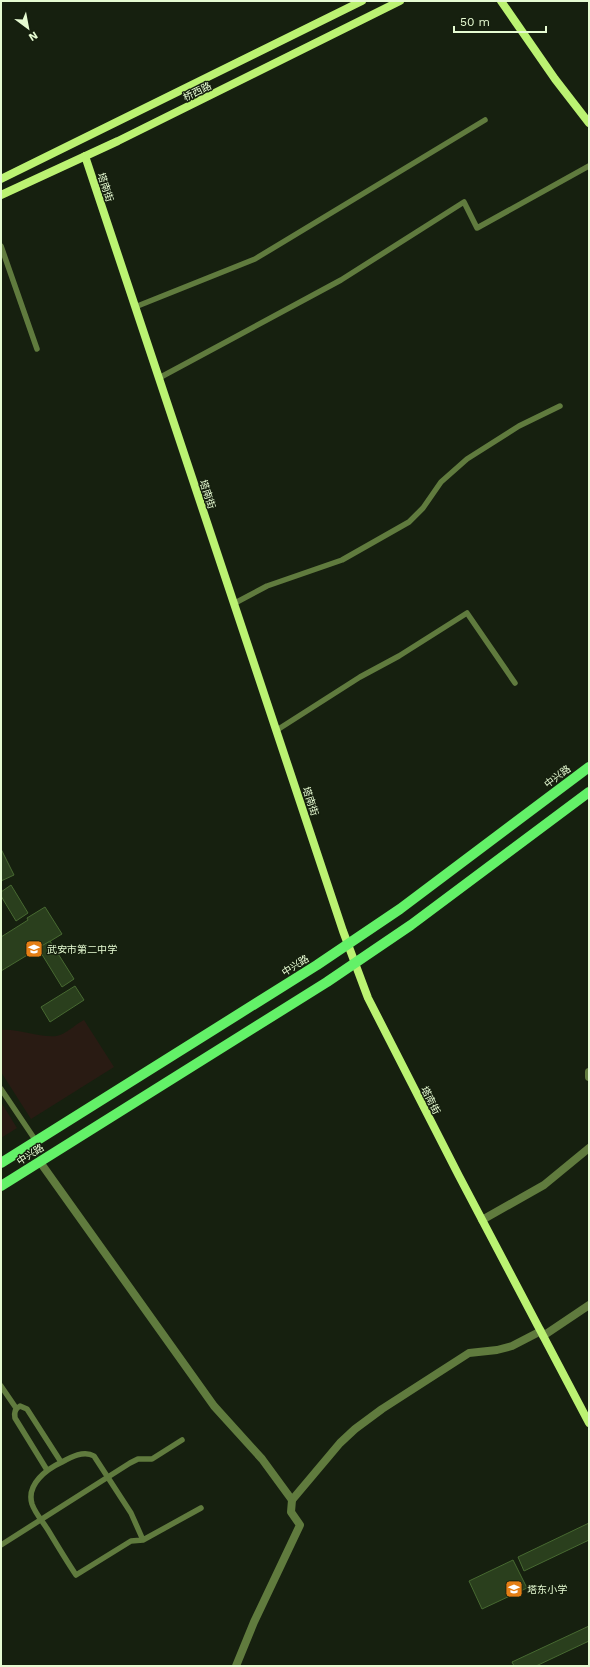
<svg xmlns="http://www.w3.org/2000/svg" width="590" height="1667" font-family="'Work Sans','Noto Sans SC',sans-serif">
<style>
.green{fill:#291b13}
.building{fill:#2a3f1d;stroke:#476931}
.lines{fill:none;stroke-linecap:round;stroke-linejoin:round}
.lane{stroke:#607b3e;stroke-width:5.5}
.street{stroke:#607b3e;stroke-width:8}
.secondary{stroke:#bbf272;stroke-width:8}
.primary{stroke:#63f168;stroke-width:10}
.labels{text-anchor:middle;stroke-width:3;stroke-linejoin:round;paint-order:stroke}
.street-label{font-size:10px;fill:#e6fbd2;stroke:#16200f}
.poi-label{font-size:10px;fill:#e6fbd2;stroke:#16200f;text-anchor:start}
</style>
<rect width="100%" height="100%" fill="#16200f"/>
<g class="green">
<path d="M84,1020l30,47 -83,52 -30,-47v-42c16,-2 46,10 59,5 8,-3 16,-11 24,-15z"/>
<path d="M1,1102l16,26 -16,10z"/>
</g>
<g class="building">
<path d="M1,849l13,26 -13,6z"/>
<path d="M11,885l17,28 -12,8 -15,-25v-4z"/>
<path d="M45,907l17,27 -61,37v-34l27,-17 -1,-2z"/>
<path d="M50,941l24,38 -12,8 -24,-39z"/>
<path d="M75,986l9,14 -34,22 -9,-15z"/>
<path d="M589,1523v17l-65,31 -6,-14z"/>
<path d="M513,1560l14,28 -45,21 -13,-28z"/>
<path d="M589,1626v15l-53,25h-22l-2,-4z"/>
</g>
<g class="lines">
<g class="lane">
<path d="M1,246l36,103"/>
<path d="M135,307l120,-48 230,-139"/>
<path d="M159,378l182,-98 123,-78 13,26 112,-62"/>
<path d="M235,603l32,-17 75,-26 67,-38 14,-14 18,-26 26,-23 52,-33 41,-20"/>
<path d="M277,730l83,-53 39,-21 68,-43 48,70"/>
<path d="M1,1089l35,52"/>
<path d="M1,1386l15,22"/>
<path d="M47,1470l-32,-52c-1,-6 0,-9 5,-12l7,3 34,53"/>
<path d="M143,1540l-12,-27 -37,-57c-10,-6 -23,1 -32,6 -15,7 -36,22 -30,42 3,9 11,18 16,26 9,15 18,30 28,45l55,-34 12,-1 58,-32"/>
<path d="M1,1545l129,-82 8,-4h14l30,-19"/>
</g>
<g class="street">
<path d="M589,1072v5"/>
<path d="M40,1162l174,244 48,53 30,41"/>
<path d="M482,1220l62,-35 45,-37"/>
<path d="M543,1336l46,-31"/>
<path d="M236,1666l18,-44 46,-97 -9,-13 1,-12 48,-57 15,-14 27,-20 87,-56 28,-3 15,-4 29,-15"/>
</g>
<g class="secondary">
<path d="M501,1l54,78 34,44"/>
<path d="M85,156l258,775 25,67 91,178 130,247"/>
<path d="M1,179l361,-178"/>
<path d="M1,195l117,-54 282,-140"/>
</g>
<g class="primary">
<path d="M1,1163l316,-198 83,-56 189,-142"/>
<path d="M1,1186l326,-204 84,-57 178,-133"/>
</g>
</g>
<defs>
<g id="school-square" transform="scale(0.9)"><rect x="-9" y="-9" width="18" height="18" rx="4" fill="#e47e15" stroke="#16200f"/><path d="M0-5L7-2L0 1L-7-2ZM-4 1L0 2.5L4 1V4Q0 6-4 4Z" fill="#fff"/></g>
</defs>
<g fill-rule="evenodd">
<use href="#school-square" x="34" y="949"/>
<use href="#school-square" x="514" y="1589"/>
</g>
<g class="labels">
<g class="street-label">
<text transform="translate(197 91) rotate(-26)" y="4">桥西路</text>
<text transform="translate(106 187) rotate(72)" y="4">塔南街</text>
<text transform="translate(208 494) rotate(72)" y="4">塔南街</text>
<text transform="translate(557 776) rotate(-37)" y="4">中兴路</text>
<text transform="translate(311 801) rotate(72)" y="4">塔南街</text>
<text transform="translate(295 965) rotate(-32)" y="4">中兴路</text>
<text transform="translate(431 1100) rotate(63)" y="4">塔南街</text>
<text transform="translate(30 1154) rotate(-32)" y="4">中兴路</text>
</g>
<g class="poi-label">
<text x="47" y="953">武安市第二中学</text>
<text x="527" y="1593">塔东小学</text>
</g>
</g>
<rect width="590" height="1667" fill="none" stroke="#e6fbd2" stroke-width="4"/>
<g transform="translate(28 28) rotate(148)" stroke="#16200f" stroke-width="3" paint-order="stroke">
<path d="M0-3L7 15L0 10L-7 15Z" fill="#e6fbd2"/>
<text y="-6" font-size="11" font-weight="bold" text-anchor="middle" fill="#e6fbd2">N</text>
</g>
<path d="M454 26v6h92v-6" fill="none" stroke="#e6fbd2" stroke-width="2"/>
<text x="460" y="26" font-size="12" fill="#e6fbd2" stroke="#16200f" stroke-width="3" paint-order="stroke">50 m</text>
</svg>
